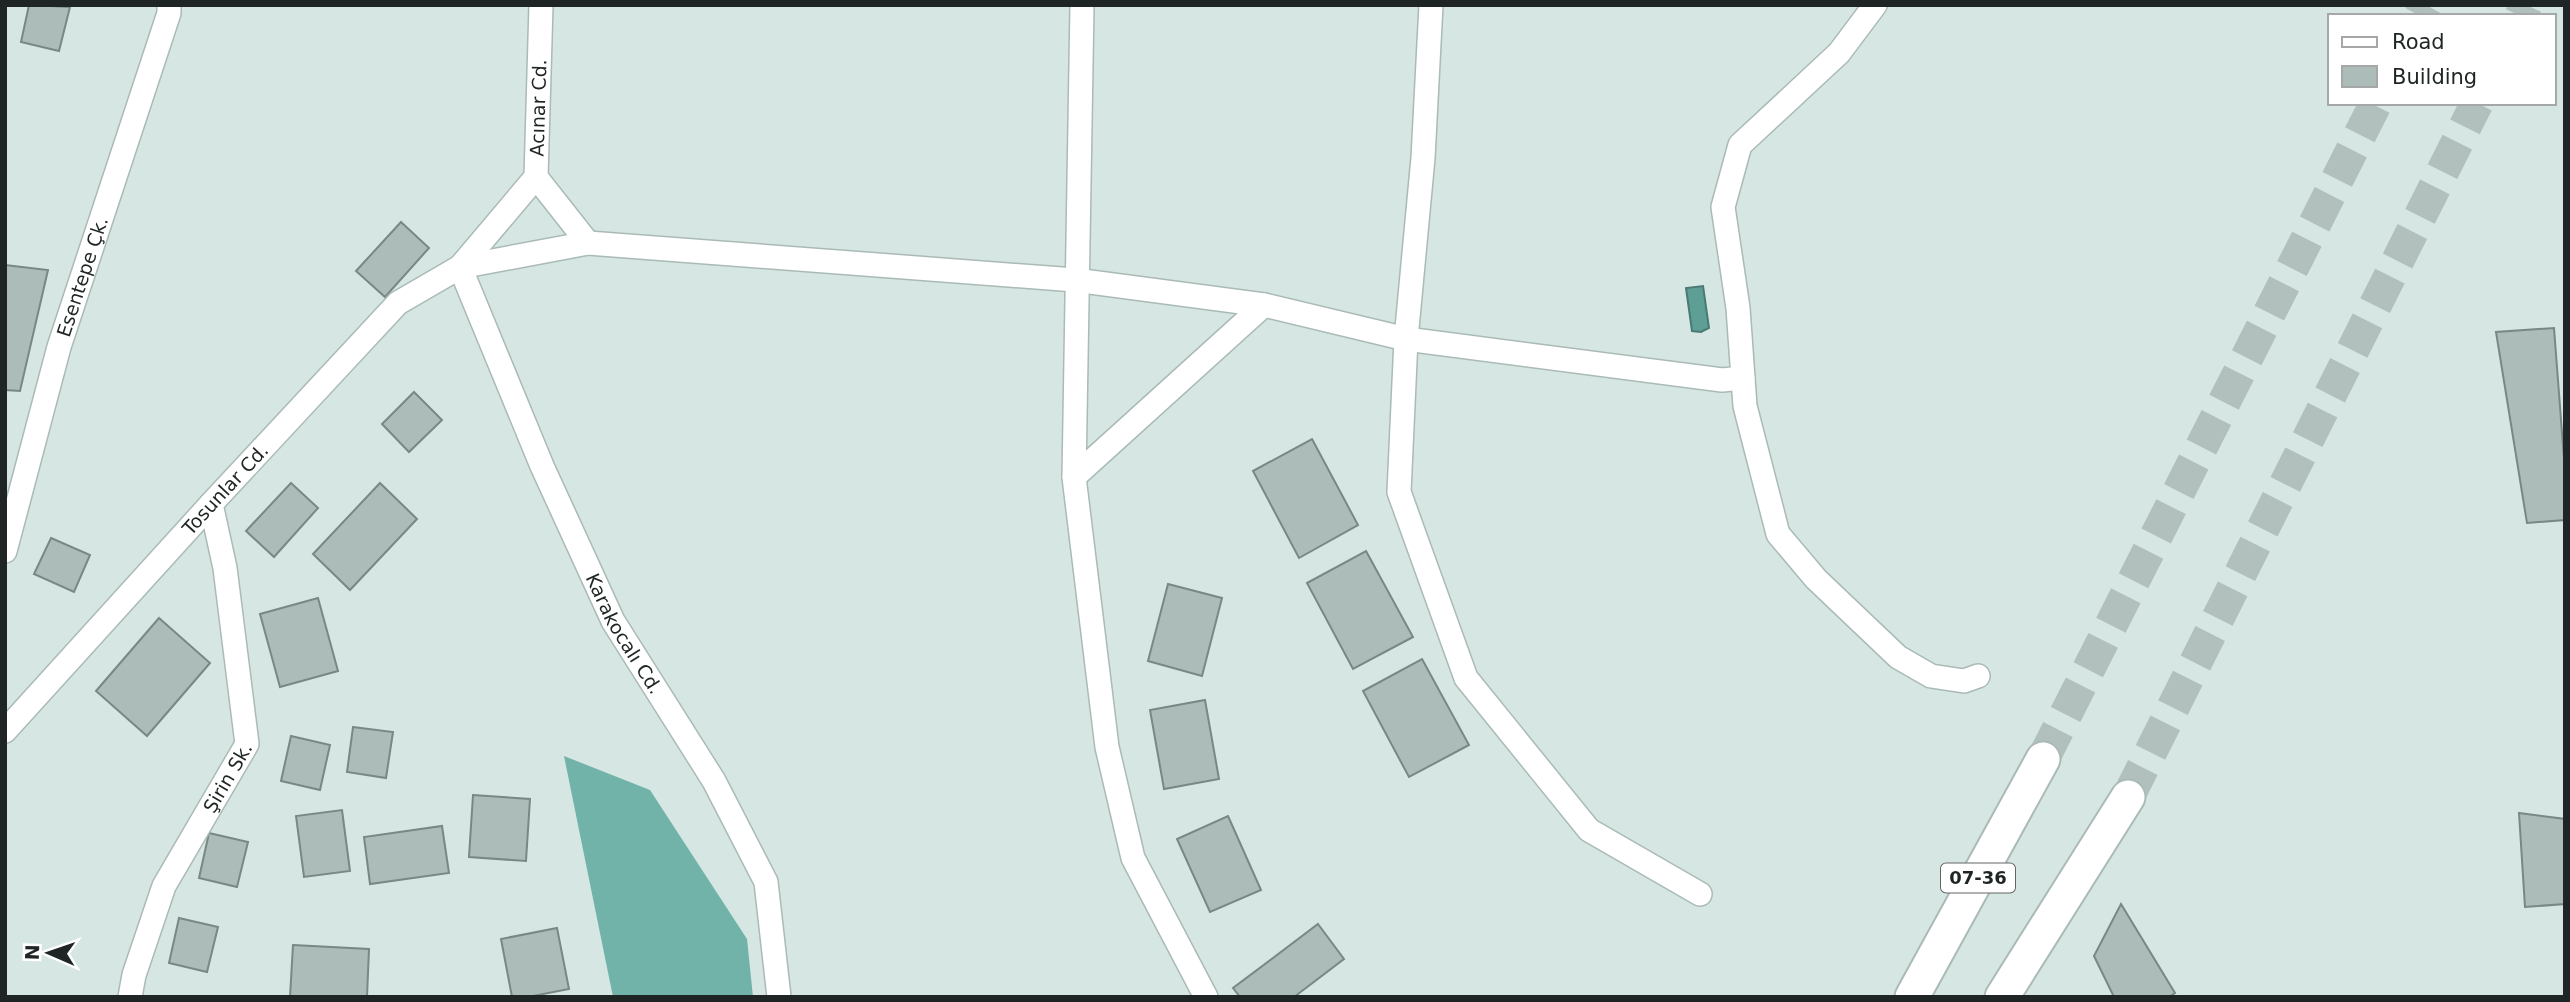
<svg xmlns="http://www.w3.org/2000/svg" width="2570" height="1002" font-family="'DejaVu Sans',sans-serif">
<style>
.forest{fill:#72b3a9}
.water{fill:#5d9f95;stroke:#4a7a73;stroke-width:2}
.building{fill:#acbcb9;stroke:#798885;stroke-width:2}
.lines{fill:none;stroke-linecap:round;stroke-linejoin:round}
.highway-tunnel{stroke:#b1bfbd;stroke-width:33;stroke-dasharray:33 17;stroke-linecap:butt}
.minor-casing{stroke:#aabab7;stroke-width:26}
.highway-casing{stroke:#aabab7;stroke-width:37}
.minor{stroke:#fff;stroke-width:23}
.highway{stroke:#fff;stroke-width:33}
.labels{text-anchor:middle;stroke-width:5;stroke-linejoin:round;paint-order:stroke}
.shield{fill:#fff;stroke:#626666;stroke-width:2}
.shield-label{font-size:18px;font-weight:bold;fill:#1f2524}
.street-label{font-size:19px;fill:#1f2524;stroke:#fff}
</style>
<rect width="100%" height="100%" fill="#d6e6e3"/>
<path class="forest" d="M564,756l86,34 97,149 6,58h-140z"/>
<path class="water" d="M1703,286l6,42 -8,4 -9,-1 -6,-43z"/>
<g class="building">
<path d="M29,5l41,2 -11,44 -38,-9z"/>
<path d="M401,222l28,26 -44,49 -29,-26z"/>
<path d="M5,265l43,5 -28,121 -15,-1z"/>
<path d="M2554,328l11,144v48l-38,3 -31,-191z"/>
<path d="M414,392l28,28 -33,32 -27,-28z"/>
<path d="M1312,439l46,86 -59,33 -46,-87z"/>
<path d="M291,483l27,25 -44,49 -28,-26z"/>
<path d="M380,483l37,36 -67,71 -37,-36z"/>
<path d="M51,538l39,17 -16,37 -40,-18z"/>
<path d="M1366,551l47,86 -60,32 -46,-86z"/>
<path d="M1168,584l54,14 -20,78 -54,-15z"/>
<path d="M318,598l20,73 -58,16 -20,-73z"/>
<path d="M159,618l51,45 -63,73 -51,-45z"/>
<path d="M1422,659l47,86 -60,32 -46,-86z"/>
<path d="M1205,700l14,79 -55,10 -14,-79z"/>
<path d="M353,727l40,5 -7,46 -39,-6z"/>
<path d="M291,736l39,9 -10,45 -39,-9z"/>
<path d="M473,795l57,4 -4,62 -57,-4z"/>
<path d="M342,810l8,61 -46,6 -8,-61z"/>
<path d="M2519,813l46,6v85l-40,3z"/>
<path d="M1228,816l33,74 -51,22 -33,-73z"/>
<path d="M442,826l7,47 -79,11 -6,-47z"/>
<path d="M209,833l39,9 -11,45 -38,-9z"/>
<path d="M2121,904l54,89 -6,4h-55l-20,-41z"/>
<path d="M179,918l39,9 -11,45 -38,-9z"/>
<path d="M1318,924l26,35 -50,38h-54l-7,-9z"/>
<path d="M557,928l12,61 -41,8h-16l-11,-58z"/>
<path d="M293,945l76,4 -2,48h-77z"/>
</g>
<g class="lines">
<g class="highway-tunnel">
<path d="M2420,16l6,-11"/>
<path d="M2521,16l5,-11"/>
<path d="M2043,759l333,-656"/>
<path d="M2128,797l349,-694"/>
</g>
<g class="minor-casing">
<g id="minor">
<path d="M1082,5l-8,472 33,270 26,111 73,139"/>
<path d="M1431,5l-8,153 -17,181 -7,153 67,186 123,152 111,64"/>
<path d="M1875,5l-36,48 -99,92 -17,62 15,101 7,98 33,128 38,45 82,78 33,19 33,5 14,-5"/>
<path d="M588,243l487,37 189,25 142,34 316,41 21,-2"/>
<path id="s1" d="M460,267l82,199 71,155 101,160 52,101 13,115"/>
<path id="s2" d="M460,267l76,-90 5,-172"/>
<path d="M1074,477l190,-172"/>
<path id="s3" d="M5,551l54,-204 110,-334v-8"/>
<path id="s4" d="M5,731l206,-227 187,-201 62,-36 128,-24 -52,-66"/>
<path id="s5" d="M130,997l4,-22 30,-89 83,-142 -22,-176 -14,-64"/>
</g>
</g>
<g class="highway-casing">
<g id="highway">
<path d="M1912,997l131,-238"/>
<path d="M2002,997l126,-200"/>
</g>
</g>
<use href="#minor" class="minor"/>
<use href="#highway" class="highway"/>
</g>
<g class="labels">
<rect class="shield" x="1941" y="863.5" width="74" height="29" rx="5"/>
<g class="shield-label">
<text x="1978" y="884">07-36</text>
</g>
<g class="street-label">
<text dy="7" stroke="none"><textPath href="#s2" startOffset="187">Acınar Cd.</textPath></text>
<text dy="7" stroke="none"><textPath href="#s3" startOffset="285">Esentepe Çk.</textPath></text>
<text dy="7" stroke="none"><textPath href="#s4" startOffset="327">Tosunlar Cd.</textPath></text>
<text dy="7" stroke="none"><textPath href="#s1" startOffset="402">Karakocalı Cd.</textPath></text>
<text dy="7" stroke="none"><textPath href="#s5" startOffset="242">Şirin Sk.</textPath></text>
</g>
</g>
<rect width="2570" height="1002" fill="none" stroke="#1f2524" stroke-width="14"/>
<rect x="2328" y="14" width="228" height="91" fill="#ffffff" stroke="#a5a8a7" stroke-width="2"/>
<rect x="2342" y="37" width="35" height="10" fill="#ffffff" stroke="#a5a8a7" stroke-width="2"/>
<text x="2392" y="49" font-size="21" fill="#1f2524">Road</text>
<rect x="2342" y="66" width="35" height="21" fill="#acbcb9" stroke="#a5a8a7" stroke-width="2"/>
<text x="2392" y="84" font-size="21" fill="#1f2524">Building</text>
<g transform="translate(49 953) rotate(272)" stroke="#ffffff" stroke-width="5" paint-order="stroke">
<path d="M0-5L12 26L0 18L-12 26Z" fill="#1f2524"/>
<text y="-10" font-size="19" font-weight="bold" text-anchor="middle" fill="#1f2524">N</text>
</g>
</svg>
